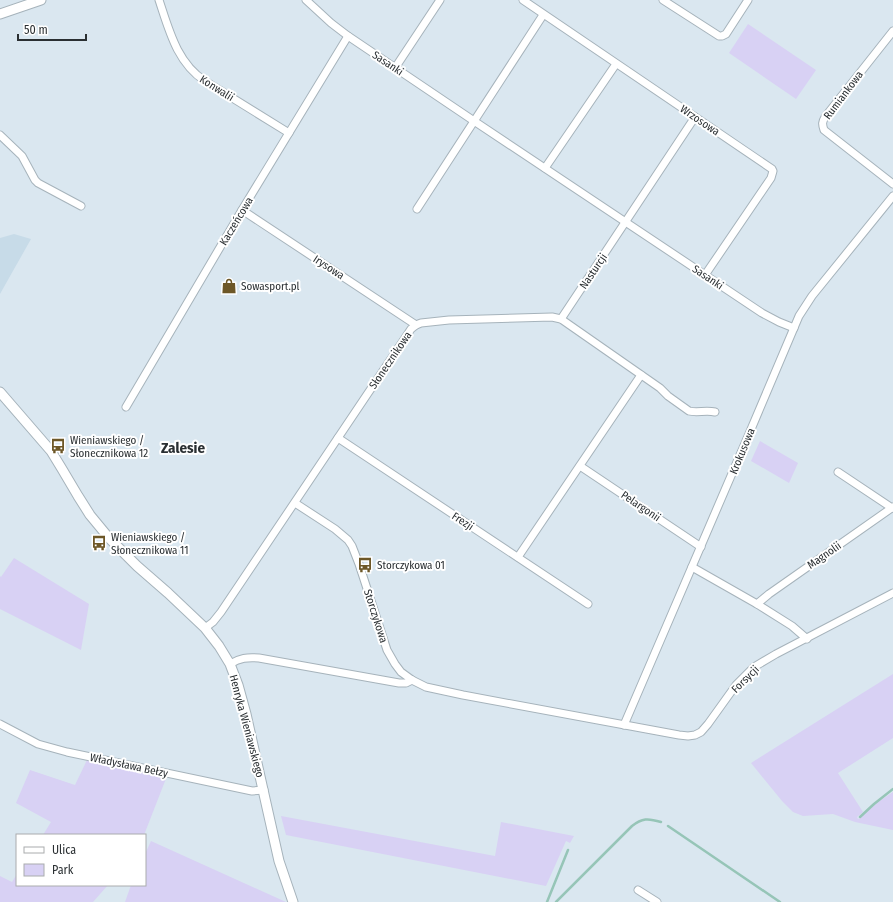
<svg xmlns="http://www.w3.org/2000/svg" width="893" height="902" font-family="'Fira Sans Condensed',sans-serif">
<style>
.built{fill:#c7dbe8}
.green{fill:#d8d1f4}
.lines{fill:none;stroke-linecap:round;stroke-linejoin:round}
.stream{stroke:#96c5b7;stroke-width:2.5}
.minor-casing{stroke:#a6b3bb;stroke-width:9}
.tertiary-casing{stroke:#a6b3bb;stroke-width:11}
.minor{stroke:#fff;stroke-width:7}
.tertiary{stroke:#fff;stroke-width:9}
.labels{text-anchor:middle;stroke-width:4;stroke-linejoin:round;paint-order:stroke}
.street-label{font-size:11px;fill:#2a2f32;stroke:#fff}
.poi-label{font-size:11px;fill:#2a2f32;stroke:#fff;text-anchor:start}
.district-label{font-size:15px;font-weight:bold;fill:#2a2f32;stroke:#fff}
</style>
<rect width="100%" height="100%" fill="#dae7f0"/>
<path class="built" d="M14,234l17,5 -31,55v-56z"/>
<g class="green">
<path d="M748,24l68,46 -20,29 -67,-46z"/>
<path d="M760,441l38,22 -9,20 -38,-22z"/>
<path d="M14,558l75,46 -8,46 -81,-41v-33l1,1z"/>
<path d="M893,674v64l-55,35 25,39 -6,5 1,2 2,-1 18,-16 15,-10v38l-38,-8 -22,-8 -30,2 -10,-4 -11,-11 -31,-38z"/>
<path d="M87,760l80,16 -23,59h-101l8,-13 -35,-19 14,-33 45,15z"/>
<path d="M281,816l214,40 6,-34 73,14 -4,7 -4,-2 -20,45 -260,-51z"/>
<path d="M151,841l135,61h-161l6,-17h14v-31z"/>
<path d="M17,874v11h91l-15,17h-93v-26l12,6z"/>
</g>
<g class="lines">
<g class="stream">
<path d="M860,817l14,-13 19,-15"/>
<path d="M668,826l112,76"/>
<path d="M547,902l21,-52"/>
<path d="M556,902l76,-76c10,-8 16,-8 29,-4"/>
</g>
<g class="minor-casing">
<g id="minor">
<path d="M159,0c10,30 18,63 46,81l84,52"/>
<path d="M306,0l25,23 17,13 126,85 288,192 17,9 15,6"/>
<path d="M523,0l249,169 1,2 -2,7 -66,97"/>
<path d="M663,0l56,36h3l4,-2 22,-34"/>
<path d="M893,31l-68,86c-3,5 -3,7 -1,13l69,54"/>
<path d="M395,68l45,-68"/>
<path d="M0,135l22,21 13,24 3,3 43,23"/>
<path d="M545,168l71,-104"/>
<path d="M417,209l126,-194"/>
<path d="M242,210l174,115"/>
<path d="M561,319l134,-202"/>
<path d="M126,407l116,-197 106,-174"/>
<path d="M338,438l250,166"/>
<path d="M580,466l121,81"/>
<path d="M838,472l54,36"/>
<path d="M295,503l40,26 13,11 4,6 7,18 28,86 8,14 6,8 11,8 14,7 37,8 216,40 9,1 7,-1 6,-3 7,-8 28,-39 18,-18 22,-13 117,-61"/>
<path d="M518,557l123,-182"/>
<path d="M692,567l65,37 35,22 15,13"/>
<path d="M757,604l12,-10 124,-87"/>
<path d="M205,628l8,-6 8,-10 180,-268 10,-15 5,-4 5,-2 28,-3 103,-3 9,2 99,69 8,8 21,15c8,2 17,-1 26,1"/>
<path d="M230,664c10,-6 17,-7 29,-6l140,25h7l6,-3"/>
<path d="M0,724l38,20 29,8 185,39 12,-1"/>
<path d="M624,725l125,-291 50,-118 13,-20 81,-100"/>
<path d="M638,890l19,12"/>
</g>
</g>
<g class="tertiary-casing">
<g id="tertiary">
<path d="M0,14l41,-14"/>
<path d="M0,392l51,59 11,18 16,27 12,19 19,23 28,28 31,27 37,35 14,18 11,18 8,21 8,29 33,147 14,41"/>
</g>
</g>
<use href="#minor" class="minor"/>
<use href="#tertiary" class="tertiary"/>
</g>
<defs>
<g id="shop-bare" transform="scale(1.2)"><path d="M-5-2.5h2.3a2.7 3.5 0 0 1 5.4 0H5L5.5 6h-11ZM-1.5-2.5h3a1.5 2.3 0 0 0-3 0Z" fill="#6d5727" stroke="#fff" stroke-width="2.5" paint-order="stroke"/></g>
<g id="bus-bare" transform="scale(1.2)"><path d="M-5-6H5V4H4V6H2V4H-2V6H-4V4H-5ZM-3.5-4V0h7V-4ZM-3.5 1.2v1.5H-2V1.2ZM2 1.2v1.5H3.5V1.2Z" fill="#6d5727" stroke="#fff" stroke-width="2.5" paint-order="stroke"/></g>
</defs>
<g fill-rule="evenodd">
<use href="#shop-bare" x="229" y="286"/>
<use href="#bus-bare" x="58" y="446"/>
<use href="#bus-bare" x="99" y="543"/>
<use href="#bus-bare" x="365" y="565"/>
</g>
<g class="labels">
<g class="street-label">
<text transform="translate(388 63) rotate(34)" y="4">Sasanki</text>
<text transform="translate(217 88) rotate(32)" y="4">Konwalii</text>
<text transform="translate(843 95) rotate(-53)" y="4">Rumiankowa</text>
<text transform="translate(700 120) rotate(34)" y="4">Wrzosowa</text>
<text transform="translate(236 221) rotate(-59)" y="4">Kaczeńcowa</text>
<text transform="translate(329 267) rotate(33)" y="4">Irysowa</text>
<text transform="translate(593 271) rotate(-56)" y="4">Nasturcji</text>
<text transform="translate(708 277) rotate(34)" y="4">Sasanki</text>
<text transform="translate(390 360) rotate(-56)" y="4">Słonecznikowa</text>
<text transform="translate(742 451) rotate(-67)" y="4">Krokusowa</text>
<text transform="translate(641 506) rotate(34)" y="4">Pelargonii</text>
<text transform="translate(463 521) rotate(33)" y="4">Frezji</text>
<text transform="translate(824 555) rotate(-35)" y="4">Magnolii</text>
<text transform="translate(376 616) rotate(72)" y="4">Storczykowa</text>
<text transform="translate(745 679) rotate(-45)" y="4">Forsycji</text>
<text transform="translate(247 726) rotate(75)" y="4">Henryka Wieniawskiego</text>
<text transform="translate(129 765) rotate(12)" y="4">Władysława Bełzy</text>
</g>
<g class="poi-label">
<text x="241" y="290">Sowasport.pl</text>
<text x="70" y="444">Wieniawskiego /<tspan x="70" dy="13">Słonecznikowa 12</tspan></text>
<text x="111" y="541">Wieniawskiego /<tspan x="111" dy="13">Słonecznikowa 11</tspan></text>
<text x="377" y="569">Storczykowa 01</text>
</g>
<g class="district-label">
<text x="183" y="453">Zalesie</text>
</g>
</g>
<rect x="16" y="834" width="130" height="52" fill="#ffffff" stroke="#aaacad"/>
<rect x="24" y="847" width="20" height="6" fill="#ffffff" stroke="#aaacad"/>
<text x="52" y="854" font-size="12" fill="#2a2f32">Ulica</text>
<rect x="24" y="864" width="20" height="12" fill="#d8d1f4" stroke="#aaacad"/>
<text x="52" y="874" font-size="12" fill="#2a2f32">Park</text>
<path d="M18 34v6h68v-6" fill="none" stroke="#2a2f32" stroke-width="2"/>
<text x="24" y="34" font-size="12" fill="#2a2f32" stroke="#ffffff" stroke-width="3" paint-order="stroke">50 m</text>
</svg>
